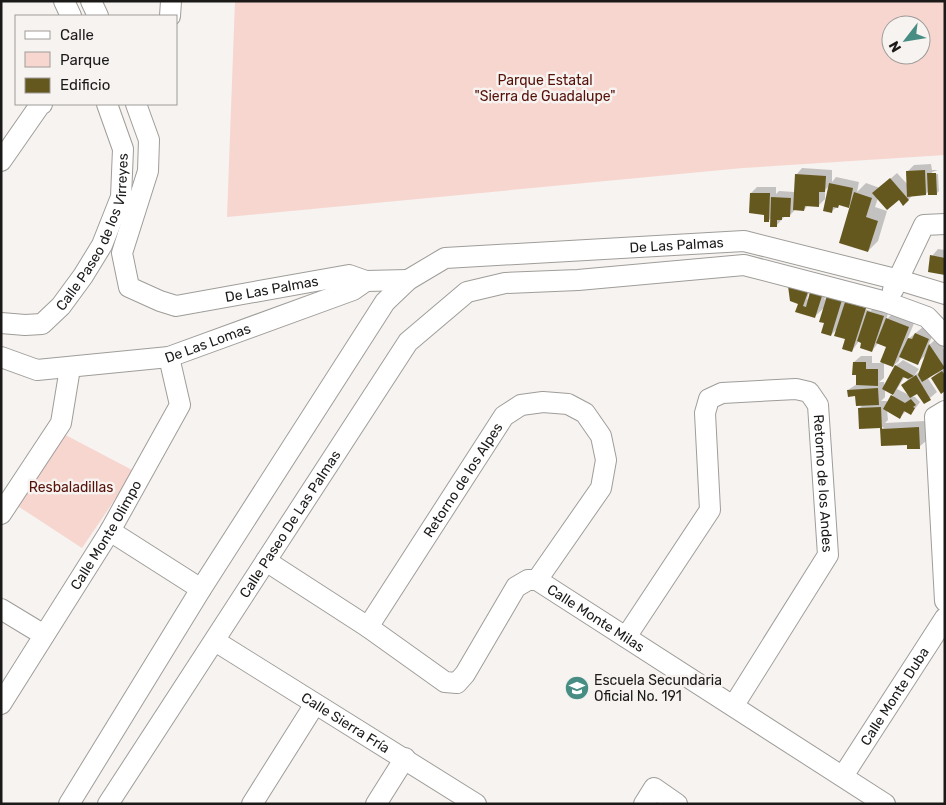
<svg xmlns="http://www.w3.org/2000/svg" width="946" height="805" font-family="Rubik,sans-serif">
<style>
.green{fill:#f7d6cf;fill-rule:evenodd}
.shadow{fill:#0003;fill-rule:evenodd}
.building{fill:#65581f}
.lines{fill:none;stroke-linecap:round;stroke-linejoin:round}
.minor-casing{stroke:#9f9d9a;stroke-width:22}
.minor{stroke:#fff;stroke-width:20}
.labels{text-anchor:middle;stroke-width:5;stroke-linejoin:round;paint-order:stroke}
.park-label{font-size:14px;fill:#561109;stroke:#f6f3f0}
.street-label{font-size:14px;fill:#1b1a19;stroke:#f6f3f0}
.poi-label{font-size:14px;fill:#1b1a19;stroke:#f6f3f0;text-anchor:start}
</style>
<rect width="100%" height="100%" fill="#f6f3f0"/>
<g class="green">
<path d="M235,1h710v154l-202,13 -516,49zM891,25h30v30h-30z"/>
<path d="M56,430l78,41 -52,77 -72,-47z"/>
</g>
<g class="shadow">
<path d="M931,164l1,6h6l-6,2v2h6l1,17 -3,3 -7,-3 -3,3 -13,1 -9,9 -5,-5 -21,-1 -3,9 12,4 -9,30 -10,10 -15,-49 -4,4 -9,-2 -9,8 -2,-26 -4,4v9l-7,7 -10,-1 -4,5 -8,-1 -7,7h-4l-9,10 -5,-8 -3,3 -17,-28 6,-6h19v7l3,-3 16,1 1,-17 6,-7 30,2v12l4,-5 23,5 -2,10 9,-9 14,5 17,-15 11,12 -1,-13 7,-7z"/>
<path d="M938,249l7,1v24l-13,-18z"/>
<path d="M810,289l-3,10 2,1 3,-7 16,-4 -4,11 10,-10 13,4 -3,10 9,-8 18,6 -1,6 -22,-6v2l23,7 1,-2h-1l3,-4 15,5 -3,10 8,-8 21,9 -8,19 16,-13 11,5 -6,14 9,-8 8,13v38l-13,-11 7,-7 -12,6 10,15 -13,11 -7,-11 -7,4 5,1 5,5 -9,12 -5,-3 -6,6 -13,-7 1,10 -3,3 40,-2 1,20 -7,6 -11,-3 -27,-15 3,-2 -24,1 -1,-19 4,-5 -7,-9 -8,-5 9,-6v-10l-3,-12 7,-6h11v7h9l7,-16 -10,-4 -6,8 -13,-10 -7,10 -13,-24 -8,8 -5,-12 -1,-16 -11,10 -16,-12zM927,354l-7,17 -6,5 5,-7 -16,-9 -6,5 1,-3 -13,25 -1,-5h-5l5,-4v-15l9,3 6,-5 1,-5 17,7zM905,376l4,2 -6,7 6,10 -12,-6zM885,389l9,5 -7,11v-4h-6l4,-4z"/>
</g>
<g class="building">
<path d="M925,170l1,25 -19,2 -1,-26z"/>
<path d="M927,173h9l1,22h-9z"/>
<path d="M795,174l31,2 -1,16h-6v15l-14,-1 -1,5 -11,-1z"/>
<path d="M890,178l19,22 -6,6 -4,-6 -12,10 -15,-17z"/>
<path d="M829,183l24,5 -4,20 -10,-3 -1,3 -5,-1 -1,6 -9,-2z"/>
<path d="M854,192l18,6 -6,19 12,4 -10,31 -29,-9z"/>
<path d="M750,193h20l-1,29h-5v-7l-15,-2z"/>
<path d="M771,197l20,1 -1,19h-8v3h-5v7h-7z"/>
<path d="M930,255l15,3v17l-17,-3z"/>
<path d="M788,286l20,6 -5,14 3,1 4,-15 12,4 -7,22 -20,-6 3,-8 -8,-3z"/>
<path d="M827,296l15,4 -11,36 -10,-3 3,-10 -5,-1z"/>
<path d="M845,302l21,6 -14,44 -10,-3 3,-10 -11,-3z"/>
<path d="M867,311l17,5 -12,36 -12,-4 1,-5 -4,-2z"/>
<path d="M886,318l23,9 -16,40 -13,-5 6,-15 -10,-4z"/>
<path d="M915,333l14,6 -11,26 -19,-8 9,-19 4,1z"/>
<path d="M929,344l16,24 -23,14 -4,-7z"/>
<path d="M853,362h13v7h12v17l-22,-1v-10h-4z"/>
<path d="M895,365l19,11 -6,3 -5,-2 -10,18 -11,-6z"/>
<path d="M942,371l3,4v16l-4,3 -10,-16z"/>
<path d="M916,375l15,25 -7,4 -7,-10 -7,4 -9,-13z"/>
<path d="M878,388l1,17 -23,1 -1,-10 -7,1 -1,-7z"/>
<path d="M891,395l14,8 6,-4 5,6 -3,2 2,1 -4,7 -7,-4 -4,8 -17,-10z"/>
<path d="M881,407l1,22 37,-2 1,22h-13v-4l-26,1 -1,-18 -21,1 -1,-21z"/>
</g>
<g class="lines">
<g class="minor-casing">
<g id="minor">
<path d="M64,1l7,15"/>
<path d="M91,1l7,15"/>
<path d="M170,16l1,-15"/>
<path id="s1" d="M136,104l13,36 -1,31 -26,82 7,34 31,14 16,5 173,-31 17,6"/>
<path d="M1,161l39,-56 2,-1"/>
<path d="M893,290l31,-65 21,-1"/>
<path id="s2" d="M1,323l24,2 17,-1 19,-18 22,-30 19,-31 19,-48 2,-48 -16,-45"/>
<path id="s3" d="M1,357l36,13 132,-13 184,-67 13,-9 42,-1"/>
<path d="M945,411l-10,6 10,184"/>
<path d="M1,514l60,-91 9,-55"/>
<path d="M110,531l91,58"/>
<path id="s4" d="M266,561l102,66 77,55 12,1 8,-9 51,-87 12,-7h9l348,224"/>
<path d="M1,609l43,26"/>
<path id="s5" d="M368,627l136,-211 17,-11 22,-3 25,2 17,9 16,23 5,24 -5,28 -64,92"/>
<path id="s6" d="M626,637l84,-127 -5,-97 4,-14 13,-6 74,-4 13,3 9,13 10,150 -94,150"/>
<path id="s7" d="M215,641l261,163"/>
<path id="s8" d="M1,704l109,-173 70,-126 -11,-48"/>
<path id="s9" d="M843,776l102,-158"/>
<path id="s10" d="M69,804l132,-215 184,-287 23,-22 37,-22 299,-17 155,39 46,14"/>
<path id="s11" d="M108,804l300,-462 59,-50 38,-9 73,-3 166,-15 142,37 41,15 18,19"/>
<path d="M252,804l63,-100"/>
<path d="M376,804l29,-46"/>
<path d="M644,804l10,-16 23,16"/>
</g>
</g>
<use href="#minor" class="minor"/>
</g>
<defs>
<g id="school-disc" transform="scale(1.25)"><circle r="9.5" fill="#488d84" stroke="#f6f3f0"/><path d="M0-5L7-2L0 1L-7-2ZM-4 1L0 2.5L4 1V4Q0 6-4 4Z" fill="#fff"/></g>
</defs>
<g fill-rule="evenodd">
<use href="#school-disc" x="577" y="688"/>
</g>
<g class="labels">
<g class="park-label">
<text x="545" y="85">Parque Estatal<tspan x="545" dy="16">"Sierra de Guadalupe"</tspan></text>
<text x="71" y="492">Resbaladillas</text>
</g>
<g class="street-label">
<text dy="5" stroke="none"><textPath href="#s2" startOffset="150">Calle Paseo de los Virreyes</textPath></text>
<text dy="5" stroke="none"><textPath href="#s10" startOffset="900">De Las Palmas</textPath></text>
<text dy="5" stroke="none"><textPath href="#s1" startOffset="338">De Las Palmas</textPath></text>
<text dy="5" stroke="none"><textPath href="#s3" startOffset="212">De Las Lomas</textPath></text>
<text dy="5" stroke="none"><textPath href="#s5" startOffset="175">Retorno de los Alpes</textPath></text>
<text dy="5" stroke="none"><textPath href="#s6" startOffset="460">Retorno de los Andes</textPath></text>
<text dy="5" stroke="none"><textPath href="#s11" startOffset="334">Calle Paseo De Las Palmas</textPath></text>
<text dy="5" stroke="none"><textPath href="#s8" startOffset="199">Calle Monte Olimpo</textPath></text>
<text dy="5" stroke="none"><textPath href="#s4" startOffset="434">Calle Monte Milas</textPath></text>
<text dy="5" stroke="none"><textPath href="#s9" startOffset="95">Calle Monte Duba</textPath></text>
<text dy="5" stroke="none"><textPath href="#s7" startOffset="154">Calle Sierra Fría</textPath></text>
</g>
<g class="poi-label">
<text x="594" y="685">Escuela Secundaria<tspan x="594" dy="16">Oficial No. 191</tspan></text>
</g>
</g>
<rect width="946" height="805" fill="none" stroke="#1b1a19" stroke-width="5"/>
<rect x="15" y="15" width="162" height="90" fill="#f6f3f0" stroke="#9e9c9a"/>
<rect x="25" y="31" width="25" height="8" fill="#ffffff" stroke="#9e9c9a"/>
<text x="60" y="40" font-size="15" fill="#1b1a19">Calle</text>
<rect x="25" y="52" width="25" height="15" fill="#f7d6cf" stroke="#9e9c9a"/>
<text x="60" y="65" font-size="15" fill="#1b1a19">Parque</text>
<rect x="25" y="78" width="25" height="15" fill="#65581f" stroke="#9e9c9a"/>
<text x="60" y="90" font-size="15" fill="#1b1a19">Edificio</text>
<g transform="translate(906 40) rotate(239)"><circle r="24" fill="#f6f3f0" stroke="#9e9c9a"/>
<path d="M0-4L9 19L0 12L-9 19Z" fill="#488d84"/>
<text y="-8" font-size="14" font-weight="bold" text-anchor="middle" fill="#1b1a19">N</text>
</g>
</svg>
